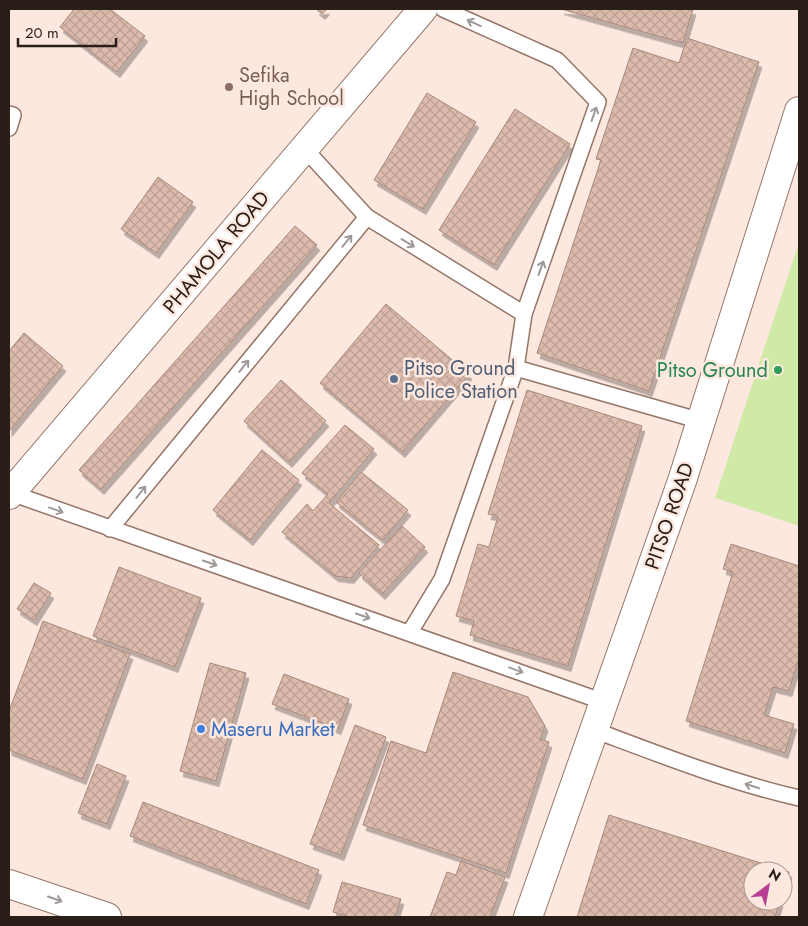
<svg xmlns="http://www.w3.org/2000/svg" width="808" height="926" font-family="Jost,sans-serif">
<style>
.garden{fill:#d1e9a6}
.building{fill:url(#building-cross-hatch);stroke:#a7887b;filter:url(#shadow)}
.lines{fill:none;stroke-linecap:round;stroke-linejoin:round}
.lane-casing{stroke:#957669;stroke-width:18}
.street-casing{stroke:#957669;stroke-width:30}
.lane{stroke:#fff;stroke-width:15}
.street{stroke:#fff;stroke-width:28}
.oneway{stroke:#9f9a98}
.education-dot{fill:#8d6e63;stroke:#fde8df;stroke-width:2}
.leisure-dot{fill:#2e9e5b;stroke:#fde8df;stroke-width:2}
.service-dot{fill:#5c6f8a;stroke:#fde8df;stroke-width:2}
.shop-dot{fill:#3f7fe0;stroke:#fde8df;stroke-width:2}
.labels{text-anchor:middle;stroke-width:5;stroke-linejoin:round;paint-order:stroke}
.education-label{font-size:20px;fill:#785e54;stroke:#fde8df;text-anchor:start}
.street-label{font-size:20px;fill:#2a1e19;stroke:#fde8df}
.service-label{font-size:20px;fill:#4e5e75;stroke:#fde8df;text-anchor:start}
.leisure-label{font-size:20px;fill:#27864d;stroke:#fde8df;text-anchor:end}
.shop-label{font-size:20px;fill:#366cbe;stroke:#fde8df;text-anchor:start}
</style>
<defs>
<pattern id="building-cross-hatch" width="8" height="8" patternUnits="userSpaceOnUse" patternTransform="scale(1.25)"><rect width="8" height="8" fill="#dcbbad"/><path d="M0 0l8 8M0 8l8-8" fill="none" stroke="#bda094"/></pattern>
<filter id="shadow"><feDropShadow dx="3" dy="5.5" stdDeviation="0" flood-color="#0004"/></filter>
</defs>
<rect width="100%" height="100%" fill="#fde8df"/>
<path class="garden" d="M799,242v284l-84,-28z"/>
<g class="building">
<path d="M74,9h36l35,27 -28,36 -57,-45z"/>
<path d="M316,9h11l-5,5z"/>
<path d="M561,9h132l-10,34z"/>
<path d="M687,38l72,24 -110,329 -112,-38 64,-193 -5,-1 37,-111 46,15z"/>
<path d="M427,93l49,29 -53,87 -49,-29z"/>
<path d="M515,109l55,35 -76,121 -55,-35z"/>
<path d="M158,177l35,25 -37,51 -35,-24z"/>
<path d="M295,226l22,19 -216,244 -22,-19z"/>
<path d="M386,304l83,70 -67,78 -82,-69z"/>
<path d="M24,333l39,33 -54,65v-80z"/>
<path d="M281,380l45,41 -37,41 -45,-41z"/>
<path d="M527,390l115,36 -74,240 -98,-31 4,-14 -18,-5 22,-72 11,3 9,-31 -10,-2z"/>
<path d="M345,425l29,24 -45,54 50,42 -28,33 -16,-2 -53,-44 25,-28 6,7 15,-17 -26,-21z"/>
<path d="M262,450l37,30 -49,60 -37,-30z"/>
<path d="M361,472l47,38 -25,30 -47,-38z"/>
<path d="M402,526l23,21 -43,47 -23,-21z"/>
<path d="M731,544l68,22v92l-10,33 -16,-4 -9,28 30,9 -9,29 -99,-32 47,-149 -10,-3z"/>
<path d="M119,567l82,31 -26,69 -82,-31z"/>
<path d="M34,583l17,10 -17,27 -17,-11z"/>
<path d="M43,621l87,33 -47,125 -74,-29v-39z"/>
<path d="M210,663l36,10 -30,108 -36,-10z"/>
<path d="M453,672l75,25 17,29 -5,13 9,3 -43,131 -143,-48 28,-84 35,12z"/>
<path d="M284,674l65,25 -11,30 -66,-25z"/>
<path d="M355,725l31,12 -45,118 -31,-11z"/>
<path d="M97,764l29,12 -19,48 -29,-11z"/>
<path d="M143,802l176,68 -13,34 -176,-68z"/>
<path d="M609,815l180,57 -6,20v-21h-30v30h27l-5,16h-198z"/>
<path d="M461,861l44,16 -15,40h-60l17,-45 9,3z"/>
<path d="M342,882l59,17 -6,18h-45l-17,-5z"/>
</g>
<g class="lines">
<g class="lane-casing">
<g id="lane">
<path d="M9,114l4,1 -4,13"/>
<path d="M304,148l63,69 157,97"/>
<path d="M516,368l185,53"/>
<path d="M11,493l593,209"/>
<path d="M110,529l257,-312"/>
<path d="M410,632l32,-53 74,-211 8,-54 74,-212 -41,-42 -114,-51"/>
<path d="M594,730c67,25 135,52 205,68"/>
</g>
</g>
<g class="street-casing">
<g id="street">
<path d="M9,495l414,-486"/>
<path d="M9,884l98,33"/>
<path d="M528,917l154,-436 117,-370"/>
</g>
</g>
<use href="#lane" class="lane"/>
<use href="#street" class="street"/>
</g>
<defs><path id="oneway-shaft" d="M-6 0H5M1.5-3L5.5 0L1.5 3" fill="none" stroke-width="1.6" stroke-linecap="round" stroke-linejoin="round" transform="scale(1.25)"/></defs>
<g class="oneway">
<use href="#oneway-shaft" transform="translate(474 23) rotate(-156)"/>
<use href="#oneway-shaft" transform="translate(594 114) rotate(-71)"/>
<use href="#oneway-shaft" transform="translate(347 241) rotate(-51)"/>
<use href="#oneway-shaft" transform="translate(408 243) rotate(31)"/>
<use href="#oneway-shaft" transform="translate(541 268) rotate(-70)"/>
<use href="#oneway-shaft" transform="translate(244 366) rotate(-51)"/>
<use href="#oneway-shaft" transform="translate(141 492) rotate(-51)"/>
<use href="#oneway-shaft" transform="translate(56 510) rotate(20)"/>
<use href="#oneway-shaft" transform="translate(210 563) rotate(19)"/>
<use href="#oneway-shaft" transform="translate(363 616) rotate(19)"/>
<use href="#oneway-shaft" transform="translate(516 670) rotate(20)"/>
<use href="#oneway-shaft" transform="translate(752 786) rotate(-162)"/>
<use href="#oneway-shaft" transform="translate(55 899) rotate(19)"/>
</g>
<circle class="education-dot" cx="229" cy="87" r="5"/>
<circle class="leisure-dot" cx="778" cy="370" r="5"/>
<circle class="service-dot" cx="394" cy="379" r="5"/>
<circle class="shop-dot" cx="201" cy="729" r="5"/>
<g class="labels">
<g class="education-label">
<text x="239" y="82">Sefika<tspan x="239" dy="23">High School</tspan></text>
</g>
<g class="street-label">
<text transform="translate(216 252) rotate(-50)" y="7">PHAMOLA ROAD</text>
<text transform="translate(669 516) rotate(-71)" y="7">PITSO ROAD</text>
</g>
<g class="service-label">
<text x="404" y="375">Pitso Ground<tspan x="404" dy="23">Police Station</tspan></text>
</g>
<g class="leisure-label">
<text x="768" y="377">Pitso Ground</text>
</g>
<g class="shop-label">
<text x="211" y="736">Maseru Market</text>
</g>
</g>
<rect width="808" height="926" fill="none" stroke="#2a1e19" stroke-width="20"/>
<g transform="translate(768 886) rotate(32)"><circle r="24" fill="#fde8df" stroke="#a99790"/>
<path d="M0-4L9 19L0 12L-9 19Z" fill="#b93f92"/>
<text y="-8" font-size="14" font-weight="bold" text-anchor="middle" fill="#2a1e19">N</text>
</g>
<path d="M18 38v8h98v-8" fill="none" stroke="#2a1e19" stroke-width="2.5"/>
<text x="25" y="38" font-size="15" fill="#2a1e19" stroke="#fde8df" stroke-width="4" paint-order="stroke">20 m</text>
</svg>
